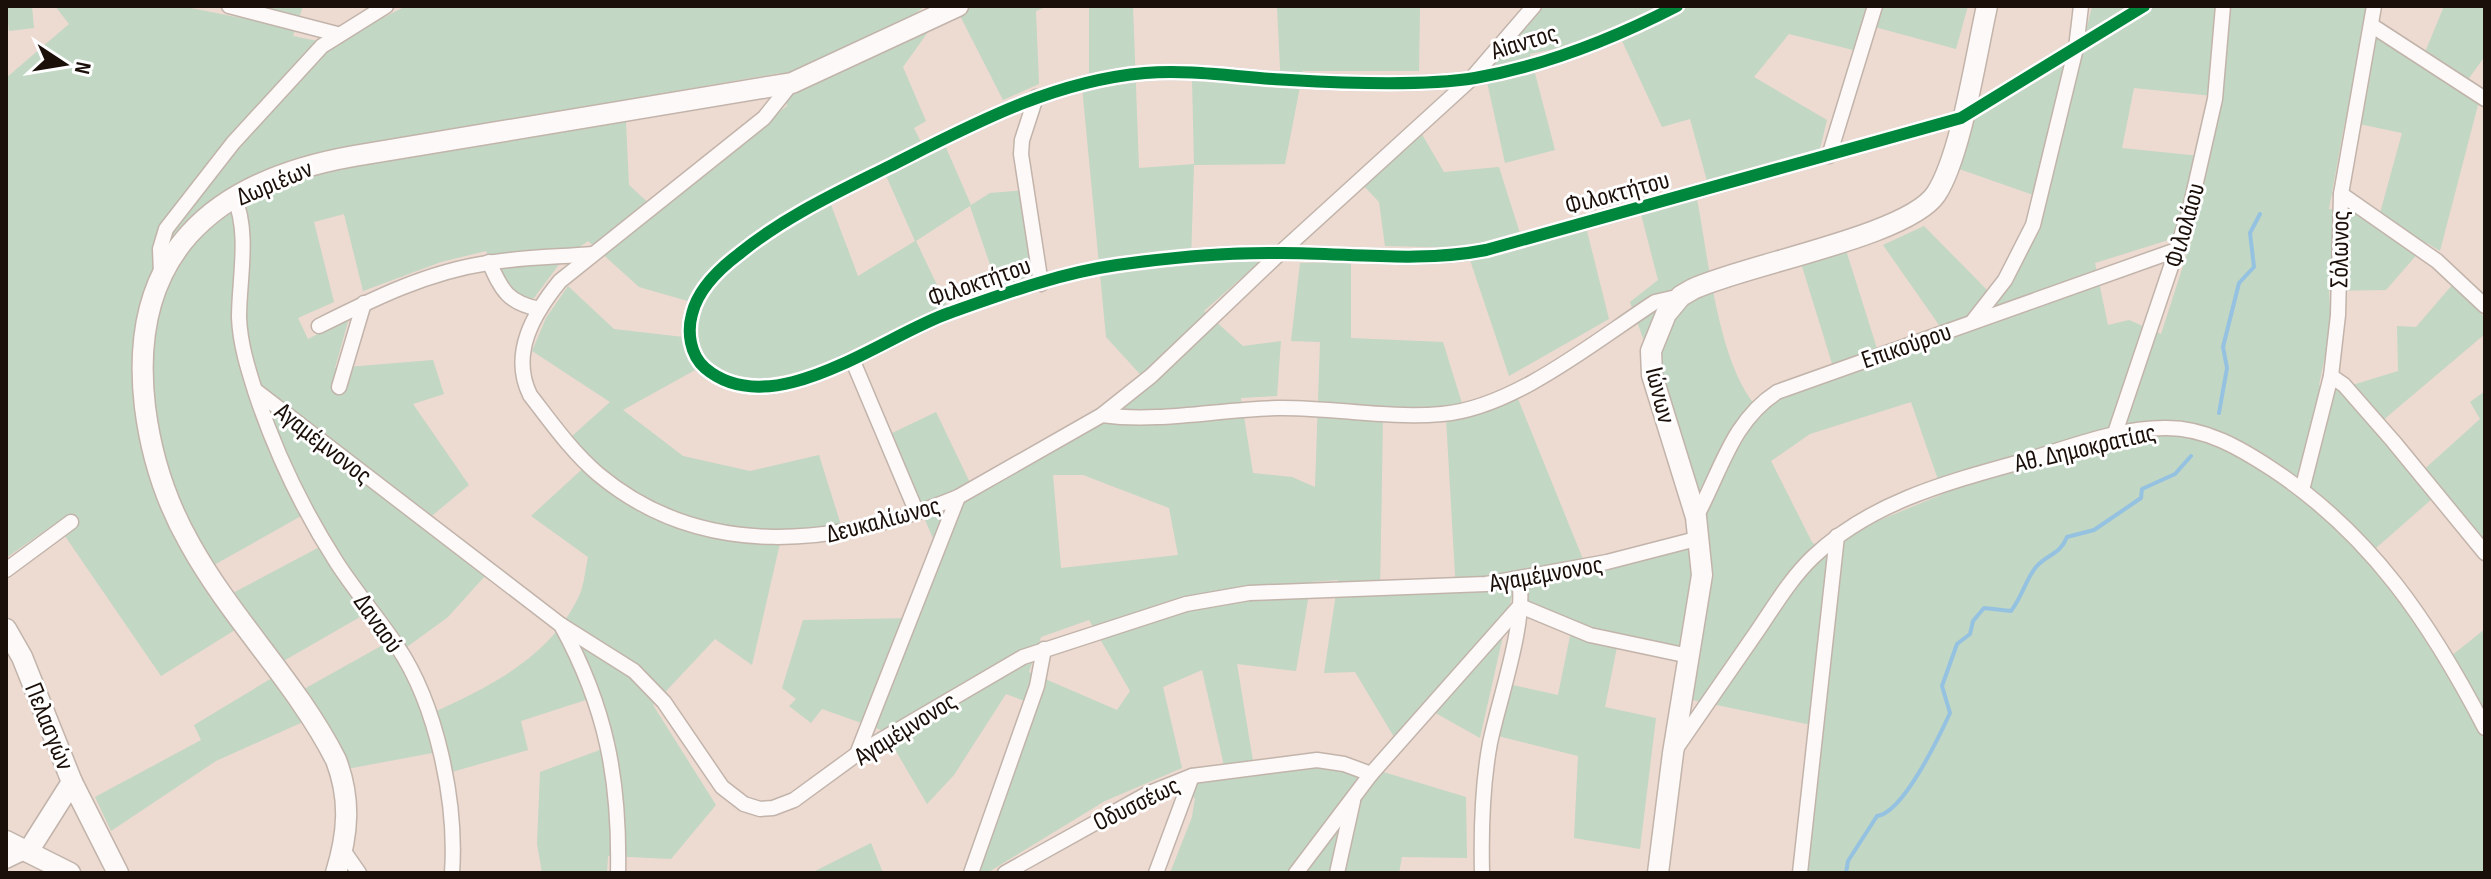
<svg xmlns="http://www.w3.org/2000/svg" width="2491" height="879" font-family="'Sofia Sans Condensed',sans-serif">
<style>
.grass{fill:#c2d7c4;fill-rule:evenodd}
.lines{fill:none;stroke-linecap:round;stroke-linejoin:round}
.stream{stroke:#95c2e1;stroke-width:4}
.street-casing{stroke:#c2b4ab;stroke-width:17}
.secondary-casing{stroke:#c2b4ab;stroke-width:23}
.street{stroke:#fcf9f8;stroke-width:14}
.secondary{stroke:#fcf9f8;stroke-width:20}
.cycleway-casing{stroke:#fff;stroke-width:17}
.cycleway{stroke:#00873e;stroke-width:12}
.labels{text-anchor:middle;stroke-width:6;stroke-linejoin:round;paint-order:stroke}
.street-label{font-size:26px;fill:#1b0f09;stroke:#fff}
</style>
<rect width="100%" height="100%" fill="#eddad0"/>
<g class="grass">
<path d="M6,6h26l2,22 -25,3z"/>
<path d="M55,6h126l60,12 2,-12h60l-10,30 40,8 73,-38h519l-9,7 12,19 -25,35 23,54 -12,7 11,22 19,-7 27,62 19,-12 36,-3 8,89 -35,12 -29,-85 -54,35 32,67c-66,33 -171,106 -242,56l-83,46 60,46 67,15 69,-16 22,70 -60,14 -29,126 -37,-26 -62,66 63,100 -45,54 -63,-3 -1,17h-65l-5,-29 3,-72 76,-28 -18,-48 -77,25 7,29 -76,22 -9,-21 -96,18 -33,-52 -98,44 -105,70 -16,-34 106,-57 -7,-15 78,-47 16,20 109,-61 -23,-28 -94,54 -29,-43 -90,56 -105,-153 -50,35v-480l63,-54zM780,73l7,33 -134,101 -24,-22 -4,-85zM880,162l35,79 -57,35 -33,-87zM344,214l19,77 78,-29 45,-11 12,27 19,23 17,-3 29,-39 25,-18 51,46 59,17 -6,34 -78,-9 -46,-43 -22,32 -14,33 78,51 -38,34 19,25 -60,55 57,41c-3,14 -4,31 -11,43 -29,58 -88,87 -145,113l-9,1 -27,-59 52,-38 37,-41 -63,-52 47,-39 -56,-81 31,-10 -11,-34 -98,8 14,-50 -41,21 -10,-21 36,-16 -20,-80zM310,511l19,31 -96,51 -19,-28z"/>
<path d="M955,6h93l-12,5 3,73 -36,16z"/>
<path d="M1089,6h44l6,162 55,-4 -2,-85 89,9 -4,-82h143l-1,65h-116l-18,93 -91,1 -3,95 73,-2 -60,53 39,35 38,-5 -4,55 -36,2 12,75 39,4 23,10 5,-145 -29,-1 9,-78 51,-1v76l92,4 22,71 51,-19 71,175 117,-30 -11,-61 -63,-176 28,-22 -17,-66 56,-15c11,56 21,164 59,207l77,-39 -32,-104 45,-13 34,108 66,-23 -63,-90 41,-19 69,70c26,-31 44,-56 52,-97l-86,-30 14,-50 107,-63 12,-50h276l-4,25 57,31 23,-56h41v50l-23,32 17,13 -39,150 -13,-8 -41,47 -57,1 2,36 -12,58 17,5 62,-19 -1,-45 19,1 37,-43 32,34v16l-110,93 44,47 61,-55 -10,-17 15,-11v155l-44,-55 -74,65 79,104 39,-31v244h-678l14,-146 -133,-28 5,-46 -74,-16 -14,70 51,11 -16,131 -66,-11 4,-82 -80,-20 10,-52 50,11 15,-74 -61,-25 -32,142 -57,-32 -29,31 -39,-65 -31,1 14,-93 -27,2 -15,89 -59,-7 17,103 70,-2 56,6 86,26 1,61 -65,-1 -3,16h-229l22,-56 3,-19 -7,-3 7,-20 30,-5 -23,-100 -39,17 19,81 -77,33 -118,72h-11l59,-168 -29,-11 -52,81 -27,29 -43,-73 -62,-22 -11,14 -22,-17 7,-7 -14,-11 21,-68 113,-2 23,-66 -51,-117 48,-23 38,79 175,-107 -43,-47 -24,-250 7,-1zM2134,88l89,9 -13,60 -88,-9zM2345,121l57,12 -22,80 -51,-4zM2194,232l-33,102 -32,-14 -21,5 -13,-62zM1911,402l32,92 -87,36 -16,14 -1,21 -27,-23 -41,-81 39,-27zM1383,418h63l10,174 -76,1zM1053,475h30l86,33 9,47 -117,13zM1089,620l41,71 -13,19 -88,-38 12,-35z"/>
<path d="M1538,6h430l-12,43 -85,-23 -14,25 -68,-17 -35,43 73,43 -8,33 -112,28 -17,-62 -28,8 -46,-99 -51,19 -35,7 25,96 -50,13 -22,-99z"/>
<path d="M1420,131l24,41 55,-5 24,76 63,-16 23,92 -100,57 -43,-128 -81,-2 -6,-44 -18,-19z"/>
<path d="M871,843l12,30h-72z"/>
</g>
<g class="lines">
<g class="stream">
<path d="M2219,413l8,-45 -4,-21 16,-64 15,-16 -4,-34 10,-19"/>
<path d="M1846,873l2,-12 29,-45c26,-3 62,-79 73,-103l-8,-27 15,-42 13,-10 3,-13 11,-13 27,3c11,-14 15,-32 25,-44 11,-13 24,-12 31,-30l27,-7 47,-32 1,-9 33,-15 16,-18"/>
</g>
<g class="street-casing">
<g id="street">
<path d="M229,6l108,28"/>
<path d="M1677,6c-62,32 -133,60 -202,72 -49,8 -133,5 -185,2 -48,-2 -97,-11 -145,-7 -93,8 -174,52 -255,93 -52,26 -106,51 -151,88 -20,15 -41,35 -47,60 -5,18 -2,41 13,54 67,57 178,-32 244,-55 54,-19 111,-40 168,-48 55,-8 110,-13 165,-12 68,0 137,10 204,-3l475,-132 183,-112"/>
<path d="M2371,25l114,74"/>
<path d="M792,83l-28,35 -204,163c-27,33 -50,73 -30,114 21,27 42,57 68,79 105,88 241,72 360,23l144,-82 49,-39 129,-123 191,-174 63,-73"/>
<path d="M1036,97l-14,43 -1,14 20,130"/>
<path d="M1829,156l46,-150"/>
<path d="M2341,194l96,67 48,45"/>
<path d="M234,197c16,35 5,83 5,120 1,27 9,52 17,77 20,60 47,116 81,169 19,29 41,55 60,83 40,59 60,157 55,227"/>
<path d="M489,262c13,29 19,41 51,47"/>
<path d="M161,273l-1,-24 6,-20 67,-86 89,-97 64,-40"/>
<path d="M1973,321l32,-41 28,-55 43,-177 5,-42"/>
<path d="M319,326c54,-27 108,-54 169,-63 34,-6 70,-6 105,-9"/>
<path d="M852,359l65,154"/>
<path d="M2331,376l13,9 49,56 92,112"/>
<path d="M339,387l25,-84"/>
<path d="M255,390l306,235 73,46 30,31 58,85 22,17 16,5 13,-1 21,-8 63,-46 166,-97 163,-53 63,-11 237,-9 121,-22 93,-24"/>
<path d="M1102,415c57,8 118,-6 176,-7 54,-1 109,11 164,6 72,-6 153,-73 213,-112l26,-6"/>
<path d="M2114,436l75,-223 26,-114 8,-93"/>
<path d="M2302,490l29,-114 7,-61 3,-121 33,-188"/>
<path d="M1696,517c25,-45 35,-95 81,-125l402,-143"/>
<path d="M6,570l65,-48"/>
<path d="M561,625c45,82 59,154 57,248"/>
<path d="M1675,750c28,-40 55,-80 83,-120 17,-25 33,-52 55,-73 56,-53 128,-73 200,-93 48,-13 103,-37 154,-36 39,0 73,20 105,41 99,65 159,155 213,259"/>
<path d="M857,754l101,-257"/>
<path d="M343,850l16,23"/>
<path d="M6,861l23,-11"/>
<path d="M971,873l66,-187 7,-37"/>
<path d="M1005,873l142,-79 45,-18 125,-16 27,4 27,10"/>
<path d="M1156,873l36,-97"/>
<path d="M1296,873l75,-99 149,-168 70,29 99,21"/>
<path d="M1337,873l16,-72"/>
<path d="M1482,873c-1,-43 0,-87 8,-130 9,-44 37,-121 29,-164"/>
<path d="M1800,873l37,-337"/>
</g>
</g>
<g class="secondary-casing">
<g id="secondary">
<path d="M6,629l16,28 50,125 46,91"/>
<path d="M6,841l64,32"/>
<path d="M29,850l43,-68"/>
<path d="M336,873c12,-39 15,-74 0,-113 -39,-77 -104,-140 -146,-216 -24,-42 -39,-89 -45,-137 -18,-152 67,-226 209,-251l438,-73 166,-77"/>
<path d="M1658,873l15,-120 29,-178 -6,-58 -44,-142 -1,-24 15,-37 15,-18 12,-7c54,-25 215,-53 243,-95 25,-38 40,-139 51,-188"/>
</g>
</g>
<use href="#street" class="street"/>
<use href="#secondary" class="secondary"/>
<g class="cycleway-casing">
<path id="cycleway" d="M1677,6c-62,32 -133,60 -202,72 -49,8 -133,5 -185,2 -48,-2 -97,-11 -145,-7 -93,8 -174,52 -255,93 -52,26 -106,51 -151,88 -20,15 -41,35 -47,60 -5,18 -2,41 13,54 67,57 178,-32 244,-55 54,-19 111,-40 168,-48 55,-8 110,-13 165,-12 68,0 137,10 204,-3l475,-132 183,-112"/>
</g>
<use href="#cycleway" class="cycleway"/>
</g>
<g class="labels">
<g class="street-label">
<text transform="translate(1524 41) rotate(-17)" y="9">Aiαντος</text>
<text transform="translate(274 182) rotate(-23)" y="9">Δωριέων</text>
<text transform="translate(1617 192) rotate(-15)" y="9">Φιλοκτήτου</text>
<text transform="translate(2184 225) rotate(-74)" y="9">Φιλολάου</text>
<text transform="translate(2339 249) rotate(-89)" y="9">Σόλωνος</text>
<text transform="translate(979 281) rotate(-19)" y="9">Φιλοκτήτου</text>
<text transform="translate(1906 345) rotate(-19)" y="9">Επικούρου</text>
<text transform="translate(1661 395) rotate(76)" y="9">Ιώνων</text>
<text transform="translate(324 443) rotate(38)" y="9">Αγαμέμνονος</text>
<text transform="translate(2085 447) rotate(-13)" y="9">Αθ. Δημοκρατίας</text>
<text transform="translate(883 519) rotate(-15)" y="9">Δευκαλίωνος</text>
<text transform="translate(1546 573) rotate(-10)" y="9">Αγαμέμνονος</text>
<text transform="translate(379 623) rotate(55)" y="9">Δαναού</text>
<text transform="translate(50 726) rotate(68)" y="9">Πελασγών</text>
<text transform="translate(905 728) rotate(-32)" y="9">Αγαμέμνονος</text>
<text transform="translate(1136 803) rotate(-26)" y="9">Οδυσσέως</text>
</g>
</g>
<rect width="2491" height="879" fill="none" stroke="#1b0f09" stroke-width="16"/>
<g transform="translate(64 64) rotate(102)" stroke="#ffffff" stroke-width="6" paint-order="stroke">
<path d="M0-6L14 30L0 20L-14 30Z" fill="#1b0f09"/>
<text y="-12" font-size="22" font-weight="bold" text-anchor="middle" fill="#1b0f09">N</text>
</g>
</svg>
